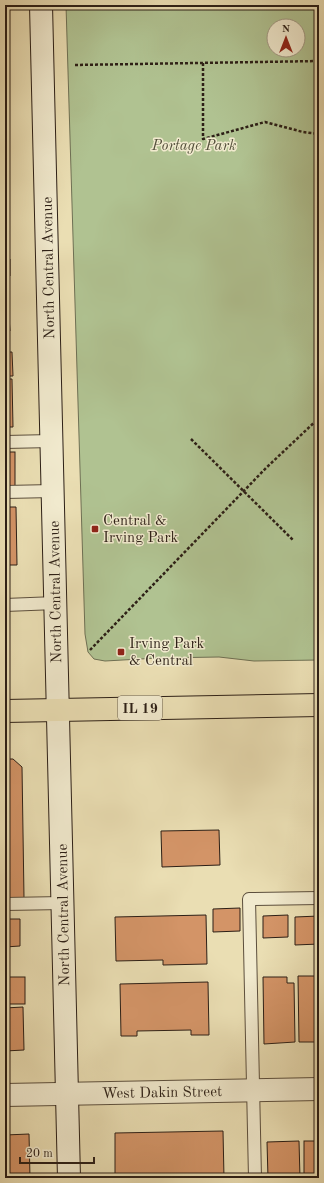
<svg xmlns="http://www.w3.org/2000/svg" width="324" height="1183" font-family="'Old Standard TT',serif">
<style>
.green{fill:#b0c291;stroke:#6e7054;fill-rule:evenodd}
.building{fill:#d39467;stroke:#2c1f16}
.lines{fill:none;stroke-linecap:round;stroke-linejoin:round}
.service-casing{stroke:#5c4f3d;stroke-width:14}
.minor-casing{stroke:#5c4f3d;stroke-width:24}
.secondary-casing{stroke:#2c1f16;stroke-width:24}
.primary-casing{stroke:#2c1f16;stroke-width:24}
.path{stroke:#2c1f16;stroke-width:2.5;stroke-dasharray:3 2;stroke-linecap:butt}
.service{stroke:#f1eace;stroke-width:12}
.minor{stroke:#f1eace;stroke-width:22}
.secondary{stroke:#f1eace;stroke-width:22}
.primary{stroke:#eadeb3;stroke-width:22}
.poi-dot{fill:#8f2418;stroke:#f1eace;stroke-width:1.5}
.labels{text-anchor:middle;stroke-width:3;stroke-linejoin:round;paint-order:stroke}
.shield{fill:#f1eace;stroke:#675c4d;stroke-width:1}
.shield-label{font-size:14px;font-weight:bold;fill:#2c1f16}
.park-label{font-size:15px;font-style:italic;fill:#54503b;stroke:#f1eace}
.street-label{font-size:15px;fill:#2c1f16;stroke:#f1eace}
.poi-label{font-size:15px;fill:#2c1f16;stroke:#f1eace;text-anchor:start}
</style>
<rect width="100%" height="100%" fill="#eadeb3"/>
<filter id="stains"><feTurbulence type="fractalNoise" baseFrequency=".005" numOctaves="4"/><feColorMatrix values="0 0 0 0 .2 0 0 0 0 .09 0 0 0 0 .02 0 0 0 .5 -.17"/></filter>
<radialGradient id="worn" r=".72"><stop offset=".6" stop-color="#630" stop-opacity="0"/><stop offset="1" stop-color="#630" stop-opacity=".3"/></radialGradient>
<path class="green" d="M66,5h253v655l-65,1 -35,-4 -61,1 -53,3 -11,-2 -6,-7 -3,-18zM274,26h24v24h-24z"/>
<g class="building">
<path d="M5,259h5v17l-5,-1z"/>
<path d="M5,317h4l1,14h-5z"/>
<path d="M5,352h7l1,24h-8z"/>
<path d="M5,379h7l1,48h-8z"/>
<rect x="5" y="452" width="10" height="34"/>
<path d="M5,507h11l1,58h-12z"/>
<path d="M5,759h8l9,8 2,131 -19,1z"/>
<path d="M219,830l1,35 -58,2 -1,-36z"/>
<path d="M240,908v23l-27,1v-23z"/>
<path d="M206,915l1,49 -44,1v-5l-47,1 -1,-44z"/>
<path d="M288,915v22l-25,1v-22z"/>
<path d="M319,916v28l-24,1v-28z"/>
<path d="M5,919h15v27l-15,1z"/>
<path d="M298,976h21v66h-20z"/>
<rect x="5" y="977" width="20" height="27"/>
<path d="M263,977h24v6h7l1,59 -31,2z"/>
<path d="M208,982l1,53h-18v-5l-54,1v5h-16l-1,-52z"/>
<path d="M23,1007l1,43 -19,1v-43z"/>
<path d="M223,1131l1,47h-109v-45z"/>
<path d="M29,1134l1,44h-25v-43z"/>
<path d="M299,1141l1,37h-32l-1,-36z"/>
<rect x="304" y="1141" width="15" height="37"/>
</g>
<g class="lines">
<g class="service-casing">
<g id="service">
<path d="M5,442l47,-1"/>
<path d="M5,492l48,-1"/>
<path d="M5,605l51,-2"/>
<path d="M5,904l58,-1"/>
<path d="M255,1178l-6,-279 70,-1"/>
</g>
</g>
<g class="minor-casing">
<path id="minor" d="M5,1095l314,-6"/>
</g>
<g class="secondary-casing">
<path id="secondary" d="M41,5l28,1173"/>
</g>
<g class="primary-casing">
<path id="primary" d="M5,711l314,-6"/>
</g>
<g class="path">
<path d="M203,63v76l62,-17 38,10 16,2"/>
<path d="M75,65l244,-4"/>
<path d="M191,439l103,102"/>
<path d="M90,650l176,-182 53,-50"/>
</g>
<use href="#service" class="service"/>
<use href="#minor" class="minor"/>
<use href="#secondary" class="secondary"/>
<use href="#primary" class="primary"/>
</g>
<g class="poi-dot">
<rect x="91" y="525" width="8" height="8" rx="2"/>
<rect x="117" y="648" width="8" height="8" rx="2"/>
</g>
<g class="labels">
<rect class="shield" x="118" y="696" width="44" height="24" rx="3"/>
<g class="shield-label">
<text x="140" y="713">IL 19</text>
</g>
<g class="park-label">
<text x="194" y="150">Portage Park</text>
</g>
<g class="street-label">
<text transform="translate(48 268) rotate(-91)" y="5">North Central Avenue</text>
<text transform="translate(55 592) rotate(-91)" y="5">North Central Avenue</text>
<text transform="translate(63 915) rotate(-91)" y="5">North Central Avenue</text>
<text transform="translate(162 1092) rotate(-1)" y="5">West Dakin Street</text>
</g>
<g class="poi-label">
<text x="103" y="525">Central &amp;<tspan x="103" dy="17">Irving Park</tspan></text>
<text x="129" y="648">Irving Park<tspan x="129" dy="17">&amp; Central</tspan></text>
</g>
</g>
<rect width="324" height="1183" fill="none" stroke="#eadeb3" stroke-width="20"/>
<rect x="6" y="6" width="312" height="1171" fill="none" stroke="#2c1f16" stroke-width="2"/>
<rect x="10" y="10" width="304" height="1163" fill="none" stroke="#2c1f16"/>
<g transform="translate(286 38)"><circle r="19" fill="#f1eace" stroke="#a29984"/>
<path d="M0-3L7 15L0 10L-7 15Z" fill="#8f2418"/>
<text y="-6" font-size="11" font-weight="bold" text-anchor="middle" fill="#2c1f16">N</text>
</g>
<path d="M20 1157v6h74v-6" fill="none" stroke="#2c1f16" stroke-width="2"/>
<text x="26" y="1157" font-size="12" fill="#2c1f16" stroke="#f1eace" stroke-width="3" paint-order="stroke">20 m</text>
<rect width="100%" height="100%" filter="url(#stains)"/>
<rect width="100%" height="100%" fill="url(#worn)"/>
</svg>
